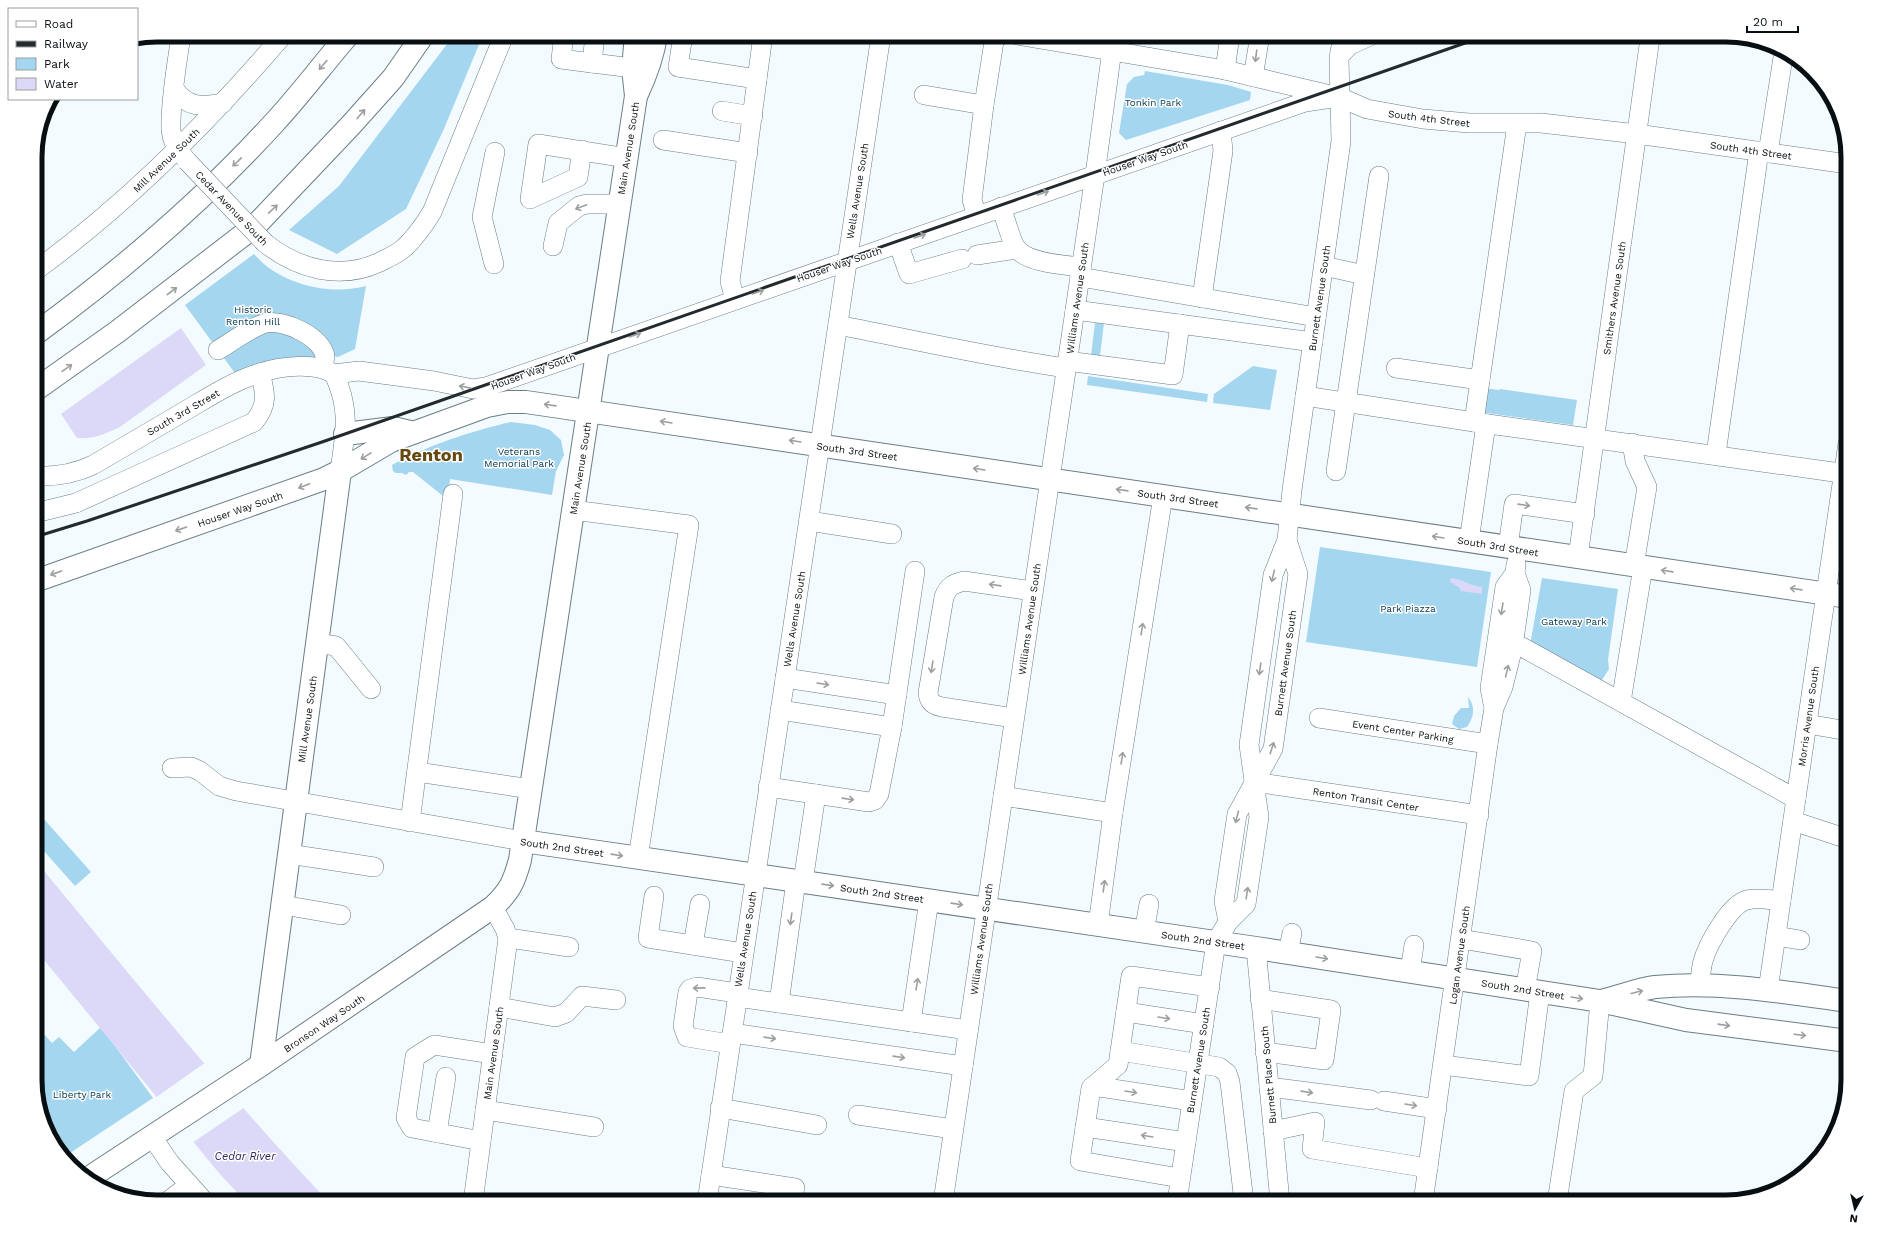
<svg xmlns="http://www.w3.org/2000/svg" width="1883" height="1237" font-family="'Work Sans',sans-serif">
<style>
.green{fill:#a5d6ef}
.water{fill:#dcd9f8}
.pier{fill:#f3fbff}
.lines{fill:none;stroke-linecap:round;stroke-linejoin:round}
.minor-casing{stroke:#6b7d86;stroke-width:20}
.major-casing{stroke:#6b7d86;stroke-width:24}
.highway-casing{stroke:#6b7d86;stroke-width:24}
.minor{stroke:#fff;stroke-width:19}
.major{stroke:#fff;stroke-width:22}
.highway{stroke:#fff;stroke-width:22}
.rail{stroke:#232a2d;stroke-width:3}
.minor-bridge-casing{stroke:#6b7d86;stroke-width:20;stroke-linecap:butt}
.minor-bridge{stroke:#fff;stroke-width:19}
.oneway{stroke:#9c9fa0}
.labels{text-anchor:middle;stroke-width:3;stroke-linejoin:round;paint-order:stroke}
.park-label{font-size:10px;fill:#02364a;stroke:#fff}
.street-label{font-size:10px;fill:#080f12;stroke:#fff}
.water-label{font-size:11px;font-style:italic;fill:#31235e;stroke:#fff}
.town-label{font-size:18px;font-weight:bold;fill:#654810;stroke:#fff}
.rim{fill:none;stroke:#080f12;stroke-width:5}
</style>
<rect width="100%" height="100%" fill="#f3fbff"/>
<g class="green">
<path d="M454,35h29l-40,96 -37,78 -69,45 -48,-24 50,-44z"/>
<path d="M1145,71l83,14 23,7 -1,8 -124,40 -7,-7 8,-49 7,-7 10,-2z"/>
<path d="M254,254c5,5 11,12 18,16 27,18 64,24 94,16l-11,63 -17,8 -16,-2 -85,21 -52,-71z"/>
<path d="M1095,323h9l-5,41 -9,-1z"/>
<path d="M1253,366l24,4 -7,40 -57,-7 1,-9z"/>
<path d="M1088,376l120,18 -1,8 -120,-17z"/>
<path d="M1484,388l15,2 1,-1 77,11 -4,25 -93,-13z"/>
<path d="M511,422l24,3 15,5 11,10 3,15 -8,16 -4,24 -102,-16 -2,21 -35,-28h-4l-3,3 -4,-2h-6l-3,-2 -1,-6c33,-19 83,-35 119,-43z"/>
<path d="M1320,547l171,25 -14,95 -171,-25z"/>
<path d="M1542,578l76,11 -10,71 1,9 -7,11 -72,-35z"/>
<path d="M1468,697c8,10 6,20 -1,30l-8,2 -7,-5 2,-8 7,-8h8z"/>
<path d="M35,809l56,63 -16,14 -40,-45z"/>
<path d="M35,1024l17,19 7,-6 15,15 27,-25 52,71 -83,55 -17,-27 -5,4 -13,-43z"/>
</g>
<g class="water">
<path d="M181,328l25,37 -86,62c-13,6 -28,13 -43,11l-16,-24z"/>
<path d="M1451,578c11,1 20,8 31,9v7l-21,-3 -2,-4 -9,-5z"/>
<path d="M35,860c96,116 190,233 294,342h-83l-27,-29 -184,-224z"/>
</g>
<path class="pier" d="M206,1062l39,45 -53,36 -37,-45z"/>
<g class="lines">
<g class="minor-casing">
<g id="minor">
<path d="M181,35c-4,29 -11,66 -10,95 1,11 6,20 13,27"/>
<path d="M564,35l-3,24 31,4"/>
<path d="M595,35l-3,28 41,5"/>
<path d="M683,35l-5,32 79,12"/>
<path d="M1017,35l208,35 114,27 28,12 56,10 46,4h72l96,11 211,30"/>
<path d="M1340,55l10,-10 22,-10"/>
<path d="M1225,70l5,-35"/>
<path d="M1253,77l7,-42"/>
<path d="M174,89c14,19 27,18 49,14"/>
<path d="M924,95l60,10"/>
<path d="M722,111l31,5"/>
<path d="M663,140l85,13"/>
<path d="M582,150l-4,27 -48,22 8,-55 89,14"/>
<path d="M1768,153l16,-102"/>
<path d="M1001,207c4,10 10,34 15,41 11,15 48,17 65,19"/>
<path d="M977,216l-5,-16 12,-95 11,-70"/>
<path d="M265,243c33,26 75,38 115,19 8,-4 17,-8 24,-14 11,-10 20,-23 28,-36l72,-177"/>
<path d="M898,243l11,31 53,-15"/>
<path d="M553,246l5,-23 21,-17 8,-2h33"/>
<path d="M977,255l40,-6"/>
<path d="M494,264l-12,-47 13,-65"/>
<path d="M1324,266l40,9"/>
<path d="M35,271c93,-68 174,-149 248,-236"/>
<path d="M1080,277l236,40"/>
<path d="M1202,298l21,-147 -2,-20"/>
<path d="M735,300l-5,-19 33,-246"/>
<path d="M1075,310l238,32"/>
<path d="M838,325c76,15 151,32 228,43"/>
<path d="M218,350c12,-7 35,-24 48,-27 17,-4 57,14 59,34 0,3 -3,8 -4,11"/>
<path d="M1067,361l106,14 7,-51"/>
<path d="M1396,368l84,12"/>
<path d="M334,374l25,-3 75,10 39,8 13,-2 819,-285 34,-5"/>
<path d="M334,374c17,36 11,59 6,97"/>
<path d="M1305,396l169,26 374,52"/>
<path d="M1474,422l43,-298"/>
<path d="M1632,443l3,18 12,26 -13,79"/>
<path d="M1716,454l43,-303"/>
<path d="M1336,471l43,-295"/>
<path d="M35,476c21,1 39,-2 58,-11 31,-18 61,-36 92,-54 24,-14 48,-30 75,-38 21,-7 55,-11 74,1"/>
<path d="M573,510l116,15 -51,333"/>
<path d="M35,513l41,-10 178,-81c14,-17 12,-28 6,-49"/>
<path d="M809,521l83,13"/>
<path d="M1469,541l17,-117"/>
<path d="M1508,547l6,-43 71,10"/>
<path d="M1578,557l72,-519 8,-3"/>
<path d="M317,643l19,3 35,43"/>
<path d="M1513,647h9l274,152"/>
<path d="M785,678l112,17"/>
<path d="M1621,702l22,-135"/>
<path d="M1493,704l-3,-16 15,-101 10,-14 1,-9"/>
<path d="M780,710l112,17 23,-156"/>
<path d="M1014,718l-72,-11c-9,-2 -13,-5 -14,-14l16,-96c4,-11 9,-13 20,-16l69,10"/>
<path d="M1319,718l169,26"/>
<path d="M1807,724l41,7"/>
<path d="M172,768l19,-1 9,4 19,15 17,5 287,50"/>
<path d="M417,772l114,17"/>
<path d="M1254,782l225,33"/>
<path d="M768,787l101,15 6,-2 4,-6 13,-67"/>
<path d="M1003,796l110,17"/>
<path d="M1793,821l55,18"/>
<path d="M410,822l43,-328"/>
<path d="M289,854l85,13"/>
<path d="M803,882l13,-88"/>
<path d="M654,896l-6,42 95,15"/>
<path d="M283,905l58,10"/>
<path d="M1228,922l-4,-21 13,-87 36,-65 25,-175 -11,-34"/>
<path d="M1098,925l15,-112 50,-317"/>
<path d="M1144,932l5,-28"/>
<path d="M1776,936l24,4"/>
<path d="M508,938l61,9"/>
<path d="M1461,939l71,12 -7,39"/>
<path d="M693,945l7,-41"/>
<path d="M1256,948l24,254"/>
<path d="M1288,953l4,-20"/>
<path d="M1410,972l4,-27"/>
<path d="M1699,985c2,-8 2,-17 4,-24 5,-17 27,-57 44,-61 11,-3 23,0 34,1"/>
<path d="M1768,990l80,-547"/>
<path d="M737,997l231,33"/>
<path d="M1260,999l71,11 -7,50 -59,-8"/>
<path d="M779,1003l17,-122"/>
<path d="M499,1007l56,10 11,-4 16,-17 34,4"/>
<path d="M1126,1012l78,12"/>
<path d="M911,1022l18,-122"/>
<path d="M732,1033l231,33"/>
<path d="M730,1044l-43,-7 -4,-11 5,-34 2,-3 7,-2 40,6"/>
<path d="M1120,1051l99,16 8,6 3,9 14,120"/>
<path d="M1443,1065l86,11 11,-84"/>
<path d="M1093,1086l99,15"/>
<path d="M1269,1087l102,13"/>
<path d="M1384,1101l53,8"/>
<path d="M720,1108l97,17"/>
<path d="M485,1110l109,17"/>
<path d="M858,1115l95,14"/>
<path d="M1085,1127l101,15"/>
<path d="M1273,1131l42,-9 -3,27 116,19"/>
<path d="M437,1133l9,-56"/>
<path d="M152,1137l18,26 35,39"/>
<path d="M481,1141l-69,-13 -6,-10 9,-61 19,-12 59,9"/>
<path d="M711,1175l84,13"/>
<path d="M1180,1178l-100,-17 11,-73 27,-23 13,-89 79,11"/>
<path d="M167,1202l22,-17"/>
<path d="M473,1202l35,-264 -3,-9 -12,-22"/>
<path d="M707,1202l174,-1167"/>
<path d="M943,1202l152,-1027 19,-140"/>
<path d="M1177,1202l39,-260 12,-20 18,-18 13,-87 -10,-72 24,-170 14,-35 5,-50 49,-349 -2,-83 4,-23"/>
<path d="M1423,1202l65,-458 6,-36 9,-21 10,-40 8,-57 -6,-17"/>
<path d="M1557,1202l17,-111 19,-15 7,-75"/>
</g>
</g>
<g class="major-casing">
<g id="major">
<path d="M637,94c9,-19 16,-37 19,-59"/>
<path d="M345,434l48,-6 17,4"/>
<path d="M35,581l289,-102 16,-8 51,-30 96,-35 21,-4h18l1322,195"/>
<path d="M523,841l733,107 344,53 86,19 162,21"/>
<path d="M1605,1000c16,-4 34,-11 50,-13 65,-6 129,5 193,14"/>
<path d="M261,1065l79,-594"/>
<path d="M87,1179l174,-114 232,-158c17,-16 21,-25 27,-47l116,-764 -3,-28 3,-33"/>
</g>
</g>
<g class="highway-casing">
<g id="highway">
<path d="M35,334c86,-63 167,-132 239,-211 26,-28 49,-59 74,-88"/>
<path d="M35,390l82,-58 139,-107 95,-100 42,-47 30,-43"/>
</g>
</g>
<use href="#minor" class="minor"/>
<use href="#major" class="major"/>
<use href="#highway" class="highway"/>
<path class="rail" d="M35,537l52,-16 235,-79 1166,-407"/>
<g class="minor-bridge-casing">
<path id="minor-bridge" d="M187,161l78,82"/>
</g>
<use href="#minor-bridge" class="minor-bridge"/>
</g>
<defs><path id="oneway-shaft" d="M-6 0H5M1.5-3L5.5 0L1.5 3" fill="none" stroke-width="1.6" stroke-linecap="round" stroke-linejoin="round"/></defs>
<g class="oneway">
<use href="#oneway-shaft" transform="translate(1256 56) rotate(97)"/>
<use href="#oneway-shaft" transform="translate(323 65) rotate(130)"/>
<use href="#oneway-shaft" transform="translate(361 114) rotate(-49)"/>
<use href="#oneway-shaft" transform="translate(237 162) rotate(136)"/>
<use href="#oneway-shaft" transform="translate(1043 193) rotate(-19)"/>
<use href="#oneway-shaft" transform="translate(581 207) rotate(159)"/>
<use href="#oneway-shaft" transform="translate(273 209) rotate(-44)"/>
<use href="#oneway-shaft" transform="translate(920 236) rotate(-19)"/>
<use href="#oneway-shaft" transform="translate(172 291) rotate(-37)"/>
<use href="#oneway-shaft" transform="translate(758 292) rotate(-19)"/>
<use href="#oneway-shaft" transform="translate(635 335) rotate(-19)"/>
<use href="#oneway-shaft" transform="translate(67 368) rotate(-35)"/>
<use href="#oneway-shaft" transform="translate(465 387) rotate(-169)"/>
<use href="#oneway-shaft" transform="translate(550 405) rotate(-172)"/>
<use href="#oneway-shaft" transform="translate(666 422) rotate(-171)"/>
<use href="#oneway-shaft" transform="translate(795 441) rotate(-171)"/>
<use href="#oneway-shaft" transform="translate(366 456) rotate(149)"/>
<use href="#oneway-shaft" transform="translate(979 469) rotate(-171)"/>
<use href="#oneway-shaft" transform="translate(304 486) rotate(159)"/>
<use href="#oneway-shaft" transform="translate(1122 490) rotate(-172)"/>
<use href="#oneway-shaft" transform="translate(1524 505) rotate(8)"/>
<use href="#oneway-shaft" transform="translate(1251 508) rotate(-172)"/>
<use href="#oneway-shaft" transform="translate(181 529) rotate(161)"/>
<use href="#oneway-shaft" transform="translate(1438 537) rotate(-171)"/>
<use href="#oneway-shaft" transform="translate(1667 571) rotate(-172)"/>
<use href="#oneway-shaft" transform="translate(56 573) rotate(161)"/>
<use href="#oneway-shaft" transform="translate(1273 576) rotate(104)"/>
<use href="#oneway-shaft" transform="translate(995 585) rotate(-172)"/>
<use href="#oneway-shaft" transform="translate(1796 589) rotate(-172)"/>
<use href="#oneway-shaft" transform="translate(1502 609) rotate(99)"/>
<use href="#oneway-shaft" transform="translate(1142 629) rotate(-81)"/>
<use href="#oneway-shaft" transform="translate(932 667) rotate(99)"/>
<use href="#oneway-shaft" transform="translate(1260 669) rotate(98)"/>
<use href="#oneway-shaft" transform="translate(1507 671) rotate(-77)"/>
<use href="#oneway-shaft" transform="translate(823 684) rotate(9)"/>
<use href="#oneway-shaft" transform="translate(1272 748) rotate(-72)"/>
<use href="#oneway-shaft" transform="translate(1122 758) rotate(-81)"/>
<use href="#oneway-shaft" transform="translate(848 799) rotate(8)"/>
<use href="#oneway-shaft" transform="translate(1237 817) rotate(104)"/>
<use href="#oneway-shaft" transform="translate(617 855) rotate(8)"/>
<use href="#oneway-shaft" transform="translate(828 885) rotate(8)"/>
<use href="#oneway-shaft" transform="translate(1104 886) rotate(-82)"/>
<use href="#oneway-shaft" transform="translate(1247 893) rotate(-81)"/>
<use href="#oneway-shaft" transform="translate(957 904) rotate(8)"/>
<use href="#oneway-shaft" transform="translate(791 919) rotate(98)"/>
<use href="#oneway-shaft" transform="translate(1322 958) rotate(9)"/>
<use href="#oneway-shaft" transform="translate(917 984) rotate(-81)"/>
<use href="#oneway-shaft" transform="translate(699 988) rotate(179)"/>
<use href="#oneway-shaft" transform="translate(1637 992) rotate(-14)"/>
<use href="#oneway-shaft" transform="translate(1577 998) rotate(9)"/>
<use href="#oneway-shaft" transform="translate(1164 1018) rotate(9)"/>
<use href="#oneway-shaft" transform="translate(1724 1025) rotate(8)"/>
<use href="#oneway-shaft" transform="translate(1800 1035) rotate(7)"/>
<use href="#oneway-shaft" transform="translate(770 1038) rotate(8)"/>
<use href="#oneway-shaft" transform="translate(899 1057) rotate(8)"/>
<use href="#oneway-shaft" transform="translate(1131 1092) rotate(9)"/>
<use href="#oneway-shaft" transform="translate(1307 1092) rotate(8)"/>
<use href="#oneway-shaft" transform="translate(1411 1105) rotate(9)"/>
<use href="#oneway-shaft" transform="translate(1147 1136) rotate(-171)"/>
</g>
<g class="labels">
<g class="park-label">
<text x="1153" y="106">Tonkin Park</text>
<text x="253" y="313">Historic<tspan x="253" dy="12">Renton Hill</tspan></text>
<text x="519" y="455">Veterans<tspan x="519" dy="12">Memorial Park</tspan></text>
<text x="1408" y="612">Park Piazza</text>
<text x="1574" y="625">Gateway Park</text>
<text x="82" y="1098">Liberty Park</text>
</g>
<g class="street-label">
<text transform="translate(1429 118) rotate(7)" y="4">South 4th Street</text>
<text transform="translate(628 148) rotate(-81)" y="4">Main Avenue South</text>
<text transform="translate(1751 150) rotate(8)" y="4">South 4th Street</text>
<text transform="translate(1145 158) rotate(-19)" y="4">Houser Way South</text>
<text transform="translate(166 160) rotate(-44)" y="4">Mill Avenue South</text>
<text transform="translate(857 191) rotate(-81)" y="4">Wells Avenue South</text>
<text transform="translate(232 208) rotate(46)" y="4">Cedar Avenue South</text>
<text transform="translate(839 264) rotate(-19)" y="4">Houser Way South</text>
<text transform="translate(1077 298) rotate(-82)" y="4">Williams Avenue South</text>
<text transform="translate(1319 298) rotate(-82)" y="4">Burnett Avenue South</text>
<text transform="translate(1614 298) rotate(-82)" y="4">Smithers Avenue South</text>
<text transform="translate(533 371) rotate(-20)" y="4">Houser Way South</text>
<text transform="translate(183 412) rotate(-30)" y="4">South 3rd Street</text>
<text transform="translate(857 451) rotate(8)" y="4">South 3rd Street</text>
<text transform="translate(580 468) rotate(-81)" y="4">Main Avenue South</text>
<text transform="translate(1178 498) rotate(8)" y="4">South 3rd Street</text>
<text transform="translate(240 509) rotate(-19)" y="4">Houser Way South</text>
<text transform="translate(1498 546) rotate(9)" y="4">South 3rd Street</text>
<text transform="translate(794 619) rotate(-81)" y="4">Wells Avenue South</text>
<text transform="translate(1029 619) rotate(-82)" y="4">Williams Avenue South</text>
<text transform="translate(1285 663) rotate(-82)" y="4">Burnett Avenue South</text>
<text transform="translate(1808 716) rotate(-82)" y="4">Morris Avenue South</text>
<text transform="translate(307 719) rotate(-82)" y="4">Mill Avenue South</text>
<text transform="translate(1403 731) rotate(9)" y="4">Event Center Parking</text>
<text transform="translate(1366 799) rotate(9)" y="4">Renton Transit Center</text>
<text transform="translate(562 847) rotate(8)" y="4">South 2nd Street</text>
<text transform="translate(882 893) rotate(8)" y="4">South 2nd Street</text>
<text transform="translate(745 939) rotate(-81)" y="4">Wells Avenue South</text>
<text transform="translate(981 939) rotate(-82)" y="4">Williams Avenue South</text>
<text transform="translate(1203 940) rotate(8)" y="4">South 2nd Street</text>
<text transform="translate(1459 955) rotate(-82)" y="4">Logan Avenue South</text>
<text transform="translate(1523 989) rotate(9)" y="4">South 2nd Street</text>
<text transform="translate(324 1023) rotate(-34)" y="4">Bronson Way South</text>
<text transform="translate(493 1053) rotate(-82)" y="4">Main Avenue South</text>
<text transform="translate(1198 1060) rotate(-81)" y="4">Burnett Avenue South</text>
<text transform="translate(1268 1075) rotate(-95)" y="4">Burnett Place South</text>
</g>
<g class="water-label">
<text x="245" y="1160">Cedar River</text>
</g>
<g class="town-label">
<text x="431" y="461">Renton</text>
</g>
</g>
<path d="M0 0H1883V1237H0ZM157 42H1726A115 115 0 0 1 1841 157V1080A115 115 0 0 1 1726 1195H157A115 115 0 0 1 42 1080V157A115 115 0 0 1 157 42Z" fill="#fff" fill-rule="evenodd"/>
<path class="rim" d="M157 42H1726A115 115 0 0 1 1841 157V1080A115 115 0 0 1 1726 1195H157A115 115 0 0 1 42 1080V157A115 115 0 0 1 157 42Z"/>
<rect x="8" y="8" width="130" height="92" fill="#ffffff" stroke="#9c9fa0"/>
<rect x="16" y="21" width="20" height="6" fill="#ffffff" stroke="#9c9fa0"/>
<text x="44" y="28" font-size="12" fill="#080f12">Road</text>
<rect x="16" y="41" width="20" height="6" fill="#232a2d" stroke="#9c9fa0"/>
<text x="44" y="48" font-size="12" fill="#080f12">Railway</text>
<rect x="16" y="58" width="20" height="12" fill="#a5d6ef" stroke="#9c9fa0"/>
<text x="44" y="68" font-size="12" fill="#080f12">Park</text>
<rect x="16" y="78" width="20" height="12" fill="#dcd9f8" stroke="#9c9fa0"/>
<text x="44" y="88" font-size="12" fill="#080f12">Water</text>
<g transform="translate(1855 1209) rotate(188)" stroke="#ffffff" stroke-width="3" paint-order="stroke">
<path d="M0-3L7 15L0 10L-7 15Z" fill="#080f12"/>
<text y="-6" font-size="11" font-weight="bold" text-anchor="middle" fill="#080f12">N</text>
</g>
<path d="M1747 26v6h51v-6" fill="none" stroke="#080f12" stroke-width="2"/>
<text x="1753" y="26" font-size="12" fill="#080f12" stroke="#ffffff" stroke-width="3" paint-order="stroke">20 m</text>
</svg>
